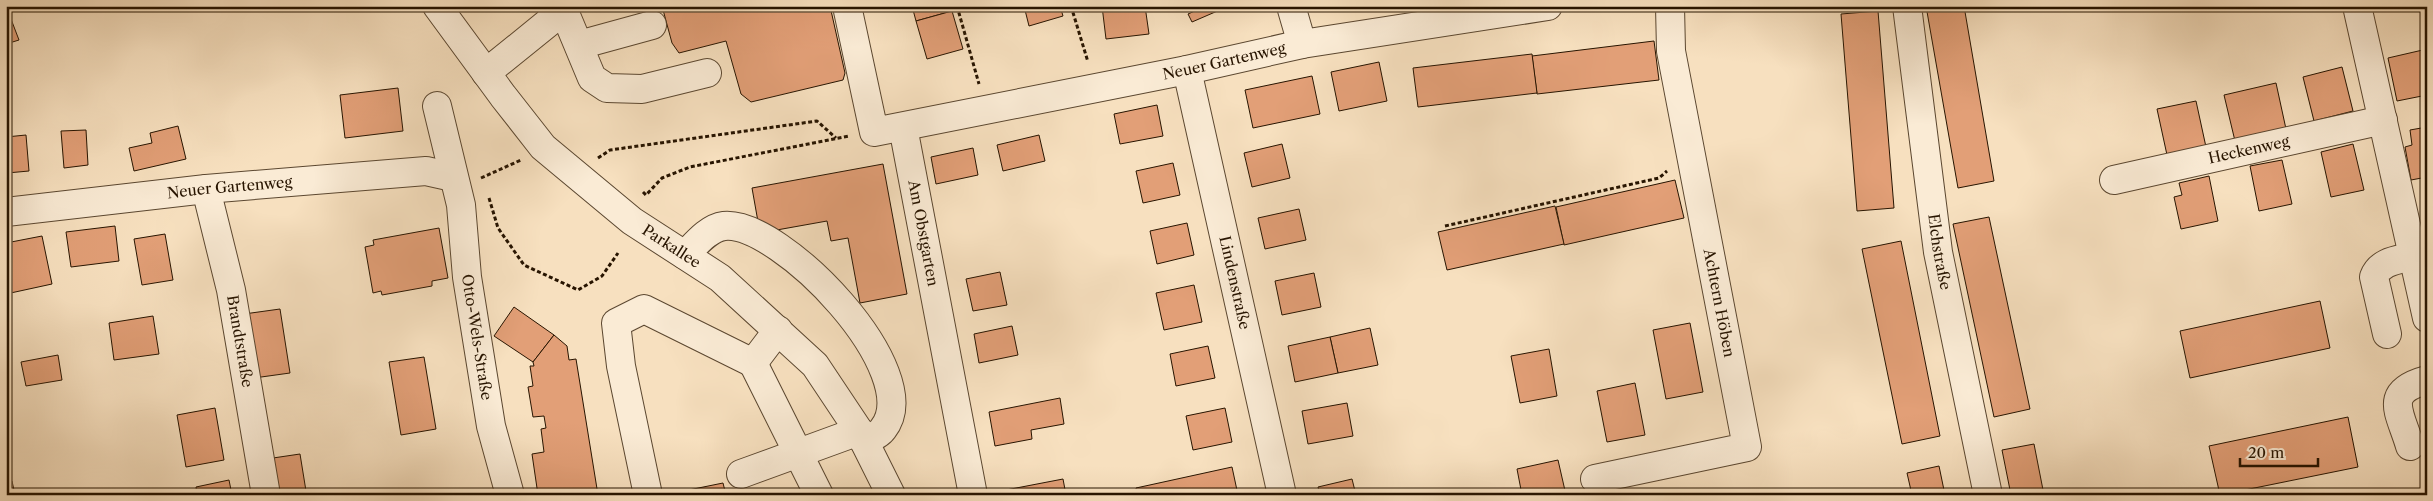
<svg xmlns="http://www.w3.org/2000/svg" width="2433" height="501" font-family="'Libre Caslon Text',serif">
<style>
.building{fill:#e29f77;stroke:#271400}
.lines{fill:none;stroke-linecap:round;stroke-linejoin:round}
.minor-casing{stroke:#5b4730;stroke-width:30}
.path{stroke:#271400;stroke-width:3;stroke-dasharray:4 2.5;stroke-linecap:butt}
.minor{stroke:#faebd5;stroke-width:28}
.labels{text-anchor:middle;stroke-width:4.5;stroke-linejoin:round;paint-order:stroke}
.street-label{font-size:15px;fill:#271400;stroke:#faebd5}
</style>
<rect width="100%" height="100%" fill="#f7e0bf"/>
<filter id="stains"><feTurbulence type="fractalNoise" baseFrequency=".004" numOctaves="4"/><feColorMatrix values="0 0 0 0 .2 0 0 0 0 .09 0 0 0 0 .02 0 0 0 .5 -.17"/></filter>
<radialGradient id="worn" r=".72"><stop offset=".6" stop-color="#630" stop-opacity="0"/><stop offset="1" stop-color="#630" stop-opacity=".3"/></radialGradient>
<g class="building">
<path d="M6,6l13,34 -13,4z"/>
<path d="M662,6h168l15,67 -2,7 -92,22 -10,-8 -15,-53 -47,12 -7,-10z"/>
<path d="M912,6h39l1,5 -36,10z"/>
<path d="M1024,6h36l3,10 -34,10z"/>
<path d="M1102,6h43l4,28 -43,5z"/>
<path d="M1196,6h33l-37,16 -4,-8 9,-4z"/>
<path d="M1926,6h38l30,175 -36,7z"/>
<path d="M952,11l11,38 -36,10 -11,-38z"/>
<path d="M1878,11l16,197 -37,3 -16,-197z"/>
<path d="M1654,41l5,39 -122,14 -5,-38z"/>
<path d="M2427,49v46l-30,6 -9,-43z"/>
<path d="M1532,54l5,39 -119,14 -5,-39z"/>
<path d="M1379,62l8,39 -48,10 -8,-39z"/>
<path d="M2342,67l11,44 -39,10 -11,-44z"/>
<path d="M1312,76l8,38 -67,14 -8,-38z"/>
<path d="M2276,83l10,46 -51,12 -11,-46z"/>
<path d="M398,88l5,43 -58,7 -5,-43z"/>
<path d="M2196,101l10,46 -39,8 -10,-46z"/>
<path d="M1157,105l6,31 -43,8 -6,-30z"/>
<path d="M178,126l8,33 -52,12 -5,-23 23,-5 -2,-10z"/>
<path d="M2427,127v50l-16,3 -6,-33 7,-2 -2,-15z"/>
<path d="M86,130l2,35 -24,3 -3,-37z"/>
<path d="M26,135l3,36 -22,2 -1,-36z"/>
<path d="M1039,135l6,26 -42,10 -6,-26z"/>
<path d="M1282,144l8,34 -38,9 -8,-34z"/>
<path d="M2353,144l11,46 -33,7 -10,-45z"/>
<path d="M973,148l5,27 -42,9 -5,-27z"/>
<path d="M2282,160l10,44 -33,7 -9,-45z"/>
<path d="M1173,163l7,32 -37,8 -7,-32z"/>
<path d="M883,164l24,130 -47,9 -12,-65 -17,3 -4,-20 -67,12 -8,-45z"/>
<path d="M2209,176l9,45 -37,8 -7,-32 8,-2 -3,-12z"/>
<path d="M1675,180l9,38 -120,27 -8,-38z"/>
<path d="M1555,206l9,38 -117,26 -9,-38z"/>
<path d="M1299,209l7,31 -41,9 -7,-31z"/>
<path d="M1989,217l41,192 -36,8 -41,-193z"/>
<path d="M1187,223l7,32 -37,9 -7,-33z"/>
<path d="M115,226l4,35 -48,6 -5,-35z"/>
<path d="M439,228l9,50 -16,3v5l-50,9 -1,-4 -8,2 -8,-46 9,-2 -1,-5z"/>
<path d="M165,234l8,46 -31,5 -8,-46z"/>
<path d="M42,236l10,48 -46,10v-51z"/>
<path d="M1901,241l39,195 -38,8 -40,-195z"/>
<path d="M1000,272l7,33 -34,6 -7,-32z"/>
<path d="M1314,273l7,34 -39,8 -7,-34z"/>
<path d="M1194,285l8,37 -38,8 -8,-37z"/>
<path d="M2320,301l10,47 -140,30 -10,-47z"/>
<path d="M514,307l40,28 -21,27 -39,-26z"/>
<path d="M280,309l10,64 -36,5 -10,-64z"/>
<path d="M153,316l6,38 -45,6 -5,-37z"/>
<path d="M1690,323l13,69 -37,7 -13,-69z"/>
<path d="M1012,326l6,29 -39,8 -5,-29z"/>
<path d="M1370,328l8,37 -40,8 -8,-36z"/>
<path d="M554,335l13,11 2,14 7,-1 22,136h-60l-6,-41 12,-2 -3,-23 5,-1 -2,-12 -11,1 -5,-30 5,-1 -3,-20h4l-1,-4z"/>
<path d="M1330,337l8,36 -43,9 -7,-36z"/>
<path d="M1208,346l7,32 -39,8 -6,-32z"/>
<path d="M1549,349l8,47 -37,7 -9,-47z"/>
<path d="M58,355l4,25 -36,6 -5,-24z"/>
<path d="M424,357l12,72 -35,6 -12,-73z"/>
<path d="M1635,383l10,52 -38,7 -10,-51z"/>
<path d="M1060,398l4,26 -33,6 1,9 -37,7 -6,-34z"/>
<path d="M1347,403l6,33 -45,8 -6,-33z"/>
<path d="M215,408l9,52 -38,7 -9,-52z"/>
<path d="M1225,408l7,34 -39,8 -7,-34z"/>
<path d="M2348,417l10,50 -138,28 -11,-49z"/>
<path d="M2034,444l10,51h-33l-9,-45z"/>
<path d="M300,454l6,37 -27,4 -6,-37z"/>
<path d="M1558,460l8,35h-44l-5,-26z"/>
<path d="M1939,466l6,29h-33l-5,-22z"/>
<path d="M1232,467l6,28h-101l-1,-7z"/>
<path d="M1063,479l3,16h-59l-1,-5z"/>
<path d="M1352,479l4,16h-36l-2,-8z"/>
<path d="M229,480l3,15h-35l-1,-8z"/>
<path d="M12,481l3,14h-9v-13z"/>
<path d="M723,483l3,12h-57v-1z"/>
</g>
<g class="lines">
<g class="minor-casing">
<g id="minor">
<path id="s1" d="M437,6l66,90 40,51 89,74 88,57 95,87 44,66 32,64"/>
<path d="M562,6l30,72 15,10 35,1 65,-16"/>
<path id="s2" d="M847,6l27,126 313,-62 115,-26 246,-38"/>
<path d="M1291,6l11,38"/>
<path id="s3" d="M1907,6l31,246 50,243"/>
<path d="M2357,6l70,312"/>
<path d="M579,45l73,-20"/>
<path id="s4" d="M1187,70l95,425"/>
<path d="M486,73l63,-51 8,-16"/>
<path id="s5" d="M437,106l24,99 6,72 24,149 19,69"/>
<path id="s6" d="M903,127l70,368"/>
<path id="s7" d="M2114,180l269,-60"/>
<path id="s8" d="M206,189l25,101 35,205"/>
<path id="s9" d="M6,212l200,-23 220,-18 27,6"/>
<path d="M685,255c10,-10 23,-27 39,-29 56,-6 204,147 159,203 -4,6 -13,9 -19,12"/>
<path d="M2387,334l-13,-57c6,-16 24,-17 39,-21"/>
<path d="M753,363l66,132"/>
<path d="M2410,446c-10,-34 -28,-54 17,-66"/>
<path d="M741,474l118,-43"/>
<path d="M1595,479l152,-32 -76,-396 -1,-45"/>
<path d="M648,495l-27,-129 -5,-43 28,-14 109,54 25,-33"/>
</g>
</g>
<g class="path">
<path d="M957,6l22,78"/>
<path d="M1071,6l17,56"/>
<path d="M598,158l12,-8 207,-29 19,17"/>
<path d="M481,178l40,-18"/>
<path d="M643,192l3,3 16,-17 28,-11 159,-31"/>
<path d="M489,198l9,30 26,37 54,25 24,-14 16,-23"/>
<path d="M1445,226l214,-48 8,-7"/>
</g>
<use href="#minor" class="minor"/>
</g>
<g class="labels">
<g class="street-label">
<text dy="5" stroke="none"><textPath href="#s2" startOffset="486">Neuer Gartenweg</textPath></text>
<text dy="5" stroke="none"><textPath href="#s7" startOffset="138">Heckenweg</textPath></text>
<text dy="5" stroke="none"><textPath href="#s9" startOffset="225">Neuer Gartenweg</textPath></text>
<text dy="5" stroke="none"><textPath href="#s6" startOffset="108">Am Obstgarten</textPath></text>
<text dy="5" stroke="none"><textPath href="#s1" startOffset="339">Parkallee</textPath></text>
<text dy="5" stroke="none"><textPath href="#s3" startOffset="248">Elchstraße</textPath></text>
<text dy="5" stroke="none"><textPath href="#s4" startOffset="218">Lindenstraße</textPath></text>
<text transform="translate(1719 303) rotate(79)" y="5">Achtern Höben</text>
<text dy="5" stroke="none"><textPath href="#s5" startOffset="235">Otto-Wels-Straße</textPath></text>
<text dy="5" stroke="none"><textPath href="#s8" startOffset="156">Brandtstraße</textPath></text>
</g>
</g>
<rect width="2433" height="501" fill="none" stroke="#f7e0bf" stroke-width="25"/>
<rect x="8" y="8" width="2418" height="486" fill="none" stroke="#271400" stroke-width="2.5"/>
<rect x="12" y="12" width="2408" height="476" fill="none" stroke="#271400"/>
<path d="M2240 458v8h78v-8" fill="none" stroke="#271400" stroke-width="2.5"/>
<text x="2248" y="458" font-size="15" fill="#271400" stroke="#faebd5" stroke-width="4" paint-order="stroke">20 m</text>
<rect width="100%" height="100%" filter="url(#stains)"/>
<rect width="100%" height="100%" fill="url(#worn)"/>
</svg>
